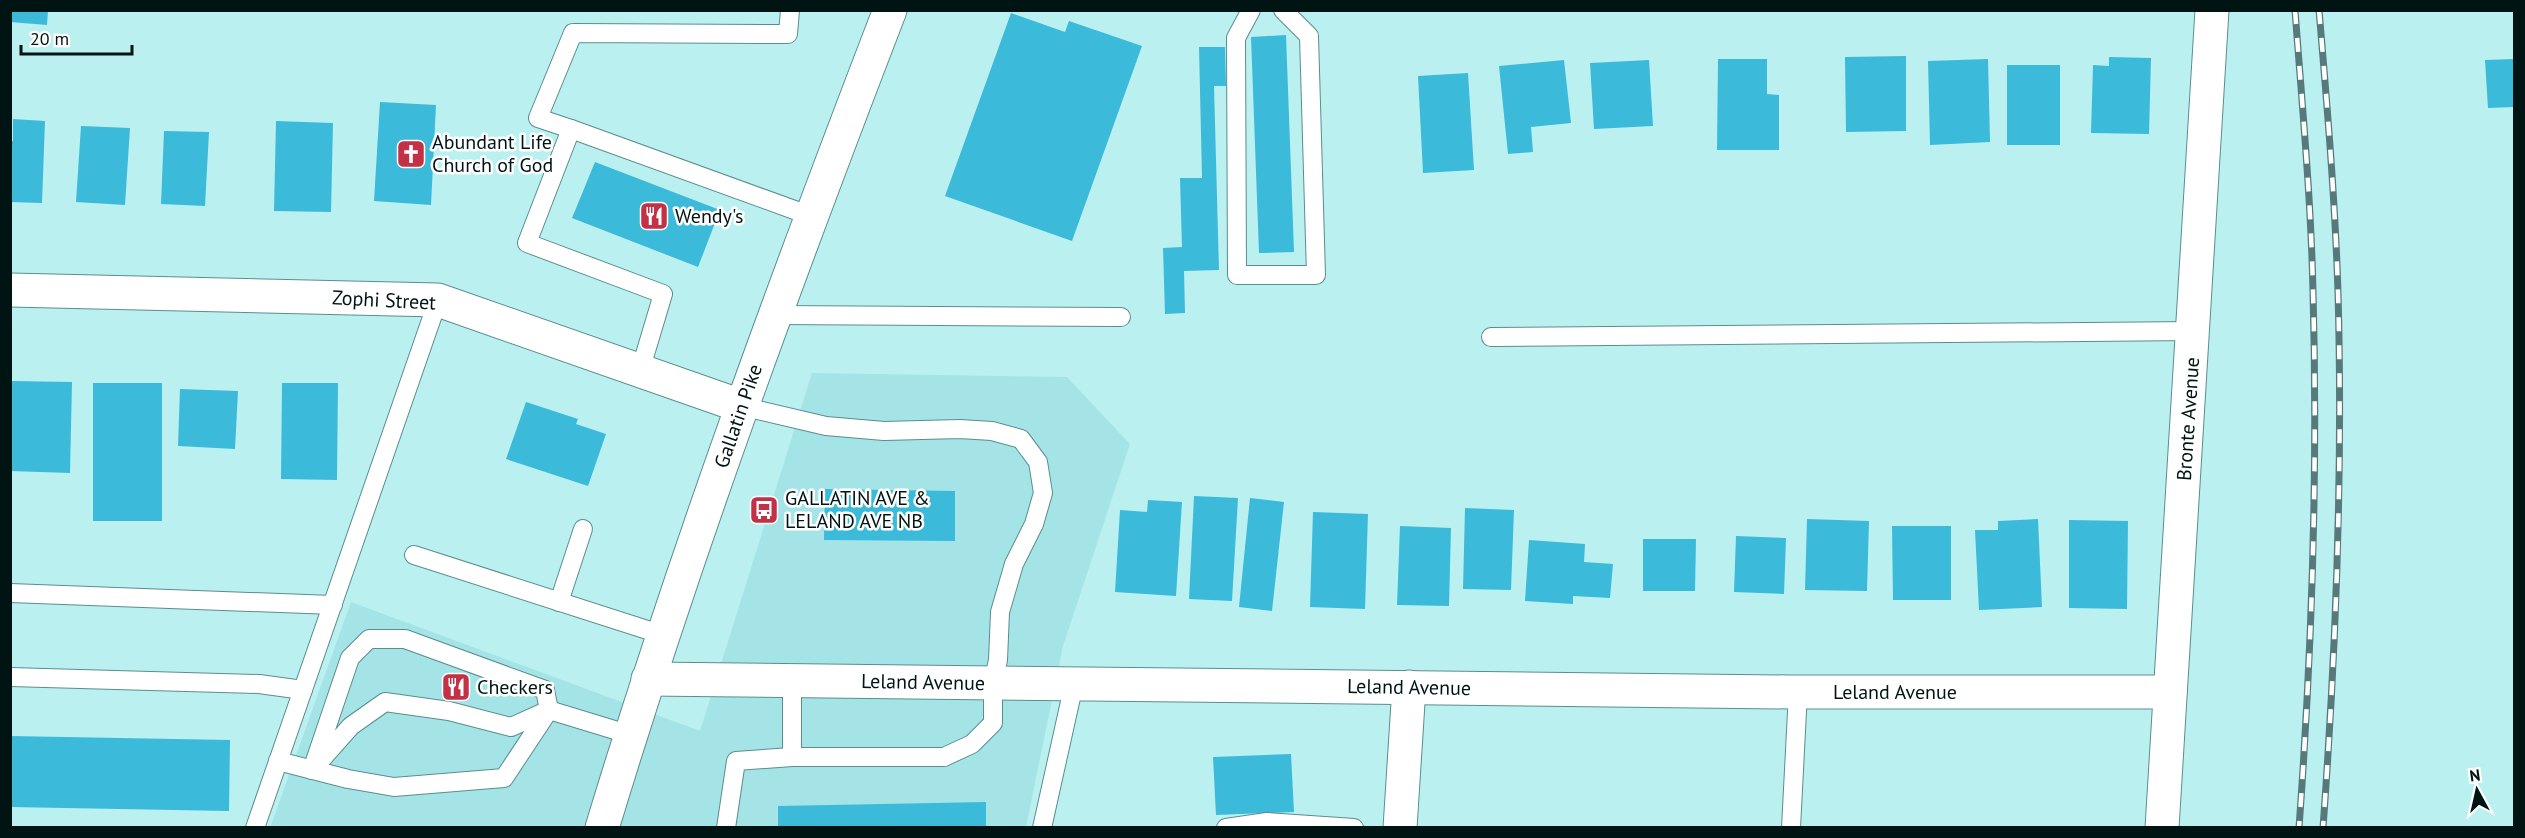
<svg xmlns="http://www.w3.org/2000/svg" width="2525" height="838" font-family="'PT Sans',sans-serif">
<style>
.built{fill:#a5e4e6}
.building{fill:#3cbad9}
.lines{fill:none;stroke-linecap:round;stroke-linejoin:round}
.lane-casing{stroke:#5a8d8e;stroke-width:20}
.street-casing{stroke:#5a8d8e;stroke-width:35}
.secondary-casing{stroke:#5a8d8e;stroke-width:35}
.lane{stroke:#fff;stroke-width:18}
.street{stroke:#fff;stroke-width:33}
.secondary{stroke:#fff;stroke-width:33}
.rail-casing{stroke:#57797a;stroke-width:7}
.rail{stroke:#fff;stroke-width:4.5;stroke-dasharray:14;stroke-linecap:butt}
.labels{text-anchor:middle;stroke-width:5;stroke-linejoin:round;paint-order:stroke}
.poi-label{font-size:20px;fill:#011414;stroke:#fff;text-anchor:start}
.street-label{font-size:20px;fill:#011414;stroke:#fff}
</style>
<rect width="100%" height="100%" fill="#bbf0f1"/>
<path class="built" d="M812,373l255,4 63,67 -67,202 -37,181 -756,1 81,-226 349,129z"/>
<g class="building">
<path d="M10,10h38l-1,15 -37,-3z"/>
<path d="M1011,13l54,19 4,-11 73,25 -70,195 -127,-45z"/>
<path d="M1286,35l8,217 -35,1 -8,-216z"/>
<path d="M1199,47h26l1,39h-12l5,184 -35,1 1,42 -20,1 -2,-66 19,-1 -2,-69h22z"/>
<path d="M1906,56v75l-60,1 -1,-75z"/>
<path d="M2109,57l42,1 -2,76 -58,-1 2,-68 16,1z"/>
<path d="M1718,59h49v35l12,1v55h-62z"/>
<path d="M1988,59l2,83 -60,3 -2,-84z"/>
<path d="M2514,59v48l-26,1 -3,-48z"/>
<path d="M1564,60l7,63 -40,4 2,25 -25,2 -9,-88z"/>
<path d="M1649,60l4,66 -59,3 -4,-66z"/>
<rect x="2007" y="65" width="53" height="80"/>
<path d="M1468,73l6,97 -51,3 -5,-97z"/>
<path d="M380,102l56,3 -5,100 -57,-4z"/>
<path d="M13,119l32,2 -3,82 -32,-1v-61h3z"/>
<path d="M276,121l57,2 -2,89 -57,-1z"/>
<path d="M81,126l49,2 -5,77 -49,-3z"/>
<path d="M164,131l45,1 -4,74 -44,-2z"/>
<path d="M595,162l125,48 -22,57 -126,-49z"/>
<path d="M10,381l62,1 -2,91 -60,-2z"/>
<rect x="93" y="383" width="69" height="138"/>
<path d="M282,383h56l-1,97 -56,-1z"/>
<path d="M180,389l58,2 -3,58 -57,-3z"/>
<path d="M526,402l52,17 -2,5 30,10 -18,52 -82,-27z"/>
<path d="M825,489l130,2v50l-131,-1z"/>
<path d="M1194,496l44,2 -6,103 -43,-2z"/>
<path d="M1250,498l34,4 -12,109 -33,-4z"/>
<path d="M1148,500l34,2 -6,94 -61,-4 5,-82 27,2z"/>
<path d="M1465,508l49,2 -3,80 -48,-1z"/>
<path d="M1313,512l55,2 -3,95 -55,-2z"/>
<path d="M1807,519l62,2 -2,70 -62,-1z"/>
<path d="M2038,519l4,88 -63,3 -4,-80h23v-9z"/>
<path d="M2069,520l59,1 -1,88 -58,-1z"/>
<path d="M1400,526l51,2 -2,78 -52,-1z"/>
<path d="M1892,526h59v74h-58z"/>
<path d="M1736,536l50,2 -2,56 -50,-2z"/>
<path d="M1643,539h53l-1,52h-52z"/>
<path d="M1529,540l56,4 -1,18 29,2 -3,34 -37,-2v8l-48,-3z"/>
<path d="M10,736l220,4 -1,71 -219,-4z"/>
<path d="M1291,754l3,58 -78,3 -3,-58z"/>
<path d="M986,802v26h-208v-22z"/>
</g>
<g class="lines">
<g class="lane-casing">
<g id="lane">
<path d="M1251,10l-15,28 1,237h79l-7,-239 -26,-26"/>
<path d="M571,129l-33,-11 35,-85 215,1 2,-24"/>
<path d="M775,315l346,2"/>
<path d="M1491,337l703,-6"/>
<path d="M640,371l23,-77 -136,-51 44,-114 240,87"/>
<path d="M414,555l249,80"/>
<path d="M10,593l323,12"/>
<path d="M559,602l24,-73"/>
<path d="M369,639h36l140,51 4,20 -38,17 -62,-16 -64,-9 -34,24 -39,44 38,-112z"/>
<path d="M10,677l249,7 44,6"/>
<path d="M792,757v-76"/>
<path d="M278,761l70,18 46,8 110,-9 45,-68 82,25"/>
<path d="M255,828l183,-528"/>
<path d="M726,828l10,-67 56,-4h152l28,-13 21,-21v-40l5,-23 2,-48 14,-48 20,-40 9,-31 -5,-31 -17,-23 -29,-8 -32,-2 -76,2 -58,-5 -85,-20"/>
<path d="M1042,828l32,-144"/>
<path d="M1226,828l41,-6 87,6"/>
<path d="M1791,828l7,-136"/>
</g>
</g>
<g class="street-casing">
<g id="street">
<path d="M10,290l428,10 303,106"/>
<path d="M648,679l1142,13h380"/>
<path d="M1400,828l9,-141"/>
<path d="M2162,828l50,-818"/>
</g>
</g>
<g class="secondary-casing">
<path id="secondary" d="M602,828c84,-277 184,-548 288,-818"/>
</g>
<use href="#lane" class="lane"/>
<use href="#street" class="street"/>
<use href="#secondary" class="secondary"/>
<g class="rail-casing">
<g id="rail">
<path d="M2295,10c7,94 16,188 18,282 5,178 -1,357 -14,536"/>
<path d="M2319,10c8,94 16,188 19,282 5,178 -2,358 -15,536"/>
</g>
</g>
<use href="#rail" class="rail"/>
</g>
<defs>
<g id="church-square" transform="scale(1.5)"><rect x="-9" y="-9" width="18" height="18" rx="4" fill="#c23146" stroke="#fff"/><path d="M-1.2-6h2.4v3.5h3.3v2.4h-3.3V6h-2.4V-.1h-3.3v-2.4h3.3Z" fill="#fff"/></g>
<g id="restaurant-square" transform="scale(1.5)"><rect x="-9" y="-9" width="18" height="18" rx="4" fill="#c23146" stroke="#fff"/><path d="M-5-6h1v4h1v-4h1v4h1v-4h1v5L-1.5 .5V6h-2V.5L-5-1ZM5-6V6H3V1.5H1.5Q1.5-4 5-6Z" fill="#fff"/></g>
<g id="bus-square" transform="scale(1.5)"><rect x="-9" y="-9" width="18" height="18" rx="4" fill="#c23146" stroke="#fff"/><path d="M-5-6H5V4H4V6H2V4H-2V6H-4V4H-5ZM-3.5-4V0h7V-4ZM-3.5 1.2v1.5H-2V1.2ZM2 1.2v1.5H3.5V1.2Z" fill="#fff"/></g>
</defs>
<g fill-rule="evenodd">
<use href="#church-square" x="411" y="154"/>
<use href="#restaurant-square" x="654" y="216"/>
<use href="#bus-square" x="764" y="510"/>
<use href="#restaurant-square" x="456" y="687"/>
</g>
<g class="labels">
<g class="poi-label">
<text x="432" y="149">Abundant Life<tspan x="432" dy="23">Church of God</tspan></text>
<text x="675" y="223">Wendy's</text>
<text x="785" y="505">GALLATIN AVE &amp;<tspan x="785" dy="23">LELAND AVE NB</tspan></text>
<text x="477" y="694">Checkers</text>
</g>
<g class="street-label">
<text transform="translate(384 300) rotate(3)" y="7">Zophi Street</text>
<text transform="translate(738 416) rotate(-71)" y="7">Gallatin Pike</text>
<text transform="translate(2188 419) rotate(-86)" y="7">Bronte Avenue</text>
<text transform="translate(923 682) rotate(1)" y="7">Leland Avenue</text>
<text transform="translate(1409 687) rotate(1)" y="7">Leland Avenue</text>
<text x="1895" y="699">Leland Avenue</text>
</g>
</g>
<rect width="2525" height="838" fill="none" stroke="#011414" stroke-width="24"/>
<g transform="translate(2477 790) rotate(352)" stroke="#ffffff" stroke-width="4.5" paint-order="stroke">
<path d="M0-4.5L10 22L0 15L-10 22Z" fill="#011414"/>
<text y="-9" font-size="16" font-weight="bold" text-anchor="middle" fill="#011414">N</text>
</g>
<path d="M21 45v9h111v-9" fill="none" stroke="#011414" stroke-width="3"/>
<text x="30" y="45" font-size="18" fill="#011414" stroke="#ffffff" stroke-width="4.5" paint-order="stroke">20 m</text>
</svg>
